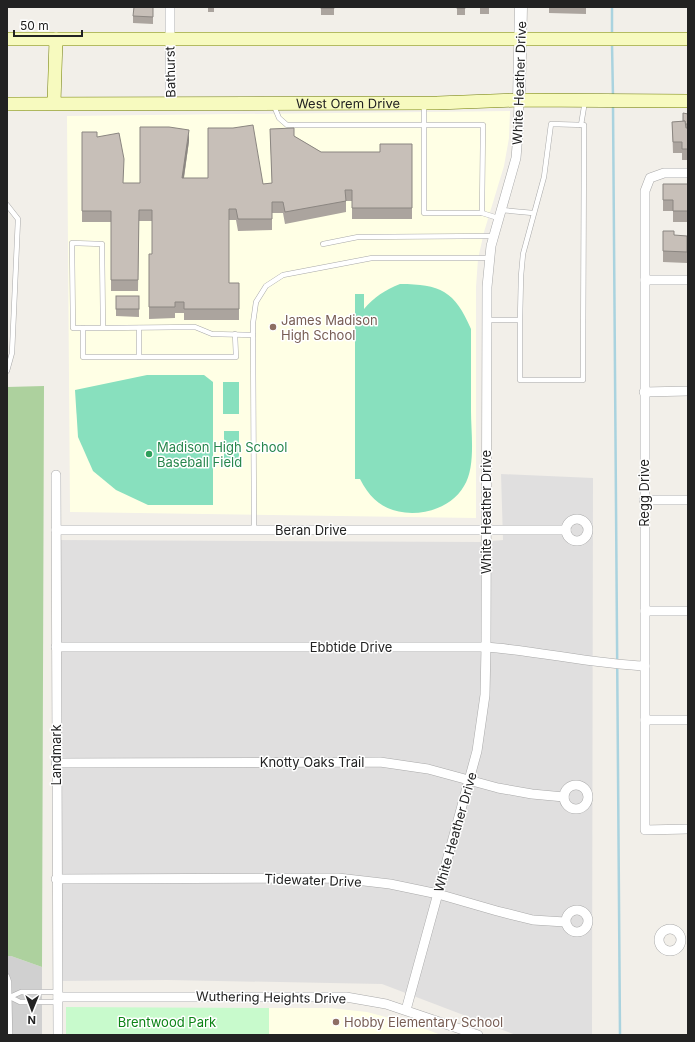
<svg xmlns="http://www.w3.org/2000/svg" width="695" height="1042" font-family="Inter,sans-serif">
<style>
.residential{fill:#e0dfdf}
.education{fill:#ffffe5}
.religious{fill:#d0d0d0}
.forest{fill:#add19e}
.park{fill:#c8facc}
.pitch{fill:#88e0be}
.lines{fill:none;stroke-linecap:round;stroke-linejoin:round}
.stream{stroke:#aad3df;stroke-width:2.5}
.service-casing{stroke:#a9a9a9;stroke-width:5.5}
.minor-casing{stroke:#a9a9a9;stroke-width:10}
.tertiary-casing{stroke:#a9a9a9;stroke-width:13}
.secondary-casing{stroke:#707d05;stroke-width:14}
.service{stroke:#fff;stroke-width:4.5}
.minor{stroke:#fff;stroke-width:9}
.tertiary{stroke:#fff;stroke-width:12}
.secondary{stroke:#f7fabf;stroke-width:13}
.wall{fill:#aba49e}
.shaded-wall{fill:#8b8681}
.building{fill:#c7bfb8;stroke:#8b8681}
.education-dot{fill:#8d6e63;stroke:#fff;stroke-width:1.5}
.leisure-dot{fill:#2e9e5b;stroke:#fff;stroke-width:1.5}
.labels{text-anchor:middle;stroke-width:3;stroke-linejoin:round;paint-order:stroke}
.street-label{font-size:13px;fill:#222;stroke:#fff}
.education-label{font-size:13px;fill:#785e54;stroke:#fff;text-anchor:start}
.leisure-label{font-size:13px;fill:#27864d;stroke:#fff;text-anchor:start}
.park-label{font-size:13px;fill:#0c8416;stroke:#fff}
</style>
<rect width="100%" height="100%" fill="#f2efe9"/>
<path class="residential" d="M501,474l92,4 -1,557h-76l-134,-51 -215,-4 -107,1 -2,-441 423,2 22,-2z"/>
<g class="education">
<path d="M510,111l-1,27 -5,28 -20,66 -6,27 -2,28v231l-406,-6 -3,-396z"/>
<path d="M269,1008h61l37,4 45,12 29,11h-172z"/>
</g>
<path class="religious" d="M7,956h4l31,11v68h-35z"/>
<path class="forest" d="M44,386l-2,581 -31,-11h-4v-569z"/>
<path class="park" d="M66,1007l203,1v27h-203z"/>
<g class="pitch">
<path d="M400,284c40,0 55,7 71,45 0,27 0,55 0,82 0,22 5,56 -7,75 -10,18 -32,27 -52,27 -26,-1 -40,-11 -52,-34h-5v-185h9v15c10,-12 21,-19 36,-25z"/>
<path d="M147,375h57l9,7v123h-65l-32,-15 -23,-19 -15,-34 -3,-47z"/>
<rect x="223" y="382" width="16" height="32"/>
<rect x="224" y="431" width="15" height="33"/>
</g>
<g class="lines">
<g class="stream">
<path d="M612,7v28"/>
<path d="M612,44l1,53"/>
<path d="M613,106l7,929"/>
</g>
<g class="service-casing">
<g id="service">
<path d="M274,106l5,12 8,7h137v-20"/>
<path d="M424,125h59l-1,88h-58z"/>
<path d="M581,125l4,-24"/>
<path d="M7,205l11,14 -6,134 -5,18"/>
<path d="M501,210l32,3"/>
<path d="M482,213l16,5"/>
<path d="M323,244l35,-7 136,-1"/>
<path d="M487,320h33v60h63l1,-255 -33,-1 -7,53 -21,77 -2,22 -1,44"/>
<path d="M83,328v29h153l-1,-23"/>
<path d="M103,328h-30l-1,-85 30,1 1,84 92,-1 17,7 41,1"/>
<path d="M139,328v29"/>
<path d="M254,530l-1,-207 3,-21 10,-16 17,-11 89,-17h117"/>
<path d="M7,976l2,6 1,53"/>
<path d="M58,992h-37l-11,5 10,5h38"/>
</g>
</g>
<g class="minor-casing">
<g id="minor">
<path d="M170,7v98"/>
<path d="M688,173h-24l-14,5 -5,13v639l43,-1"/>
<path d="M645,280h43"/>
<path d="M644,392l44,-1"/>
<path d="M56,475l2,560"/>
<path d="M644,500h44"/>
<circle cx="577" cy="530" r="11"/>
<path d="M56,530h510"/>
<path d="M645,611h43"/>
<path d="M56,647h430c54,4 106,17 159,19"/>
<path d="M645,720h43"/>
<path d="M56,763l324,-1 48,7 70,19 34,6 32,3"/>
<circle cx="576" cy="797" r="12"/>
<path d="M56,879l282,-1 52,6 48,10 59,17 36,9 32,2"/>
<circle cx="577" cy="921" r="11"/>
<circle cx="670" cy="940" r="11"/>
<path d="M58,997h288l40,7 92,31"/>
<path d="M406,1010l71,-259 8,-56 1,-48 1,-360 4,-41 25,-88 2,-24 1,-34"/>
</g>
</g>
<g class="tertiary-casing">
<path id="tertiary" d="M519,100l2,-93"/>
</g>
<g class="secondary-casing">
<g id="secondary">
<path d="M7,39h681"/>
<path d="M54,103l2,-64"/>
<path id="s1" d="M7,104l430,-1 82,-3 169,1"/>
</g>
</g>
<use href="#service" class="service"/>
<use href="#minor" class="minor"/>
<use href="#tertiary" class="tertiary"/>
<use href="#secondary" class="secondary"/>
</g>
<g class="wall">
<path d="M153,7v17l-20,-1v-7z"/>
<rect x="208" y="7" width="6" height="5"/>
<path d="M248,7h54v1z"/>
<rect x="321" y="7" width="13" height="8"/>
<rect x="457" y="7" width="8" height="8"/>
<rect x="480" y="7" width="9" height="7"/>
<path d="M549,7h37v7l-37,-1z"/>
<path d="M688,114v46h-6v-7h-9l-1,-31 11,-1z"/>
<path d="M270,129l24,7 27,16h59l32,-8v75h-60v-18h-6v11l-61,12 -2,-11h-11v17l-34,1 -2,-11h-7v63h10v37h-55v-7h-9v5l-26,1v-65h3v-33h-13l-1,70h-27v-69h-29v-90l15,5 26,46h17l49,-42 -5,37 79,6 9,-1z"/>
<path d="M663,184h25v38h-15v-11h-10z"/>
<path d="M674,235l13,12v16l-24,-1v-11z"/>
<path d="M116,296h23v21l-23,-1z"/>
</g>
<path class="shaded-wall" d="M189,130v11l-7,49v-12z"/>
<g class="building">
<path d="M134,7h19v10l-20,-1z"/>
<rect x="321" y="7" width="13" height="1"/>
<rect x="457" y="7" width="8" height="1"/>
<path d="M683,113l5,1v10h-3v-3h-2z"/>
<path d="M685,121l1,7h2v21h-6v-7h-9l-1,-20z"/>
<path d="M253,125l10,59 9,-1 -2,-54 24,-1v8l27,16h59v-8h32v64h-60v-18h-7l1,11 -61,11 -2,-10h-11v17h-34l-2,-10h-7v74h10v26h-55v-7h-9v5h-26v-53h3v-44h-13l-1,70h-27v-69h-29v-79h15v5l22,-4 5,26 -1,24h17v-56h29l20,3 -7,48h26v-50h25z"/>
<path d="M663,184h25v27h-15v-11h-10z"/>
<path d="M663,231h11v4l13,1v16l-24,-1z"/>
<rect x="116" y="296" width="23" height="13"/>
</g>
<g class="education-dot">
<circle cx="273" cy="327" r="4"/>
<circle cx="336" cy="1022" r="4"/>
</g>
<circle class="leisure-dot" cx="149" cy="454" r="4"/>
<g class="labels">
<g class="street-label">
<text transform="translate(170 72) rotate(-91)" y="5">Bathurst</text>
<text transform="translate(519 83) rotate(-88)" y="5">White Heather Drive</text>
<text dy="5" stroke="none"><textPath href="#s1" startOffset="341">West Orem Drive</textPath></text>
<text transform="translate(644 493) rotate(-90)" y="5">Regg Drive</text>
<text transform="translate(486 512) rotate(-90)" y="5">White Heather Drive</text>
<text x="311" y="535">Beran Drive</text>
<text x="351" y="652">Ebbtide Drive</text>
<text transform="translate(56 755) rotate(-90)" y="5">Landmark</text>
<text x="312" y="767">Knotty Oaks Trail</text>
<text transform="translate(455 832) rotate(-74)" y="5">White Heather Drive</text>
<text transform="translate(313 880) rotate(2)" y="5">Tidewater Drive</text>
<text transform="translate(271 997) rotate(1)" y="5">Wuthering Heights Drive</text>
</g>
<g class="education-label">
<text x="281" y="325">James Madison<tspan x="281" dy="15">High School</tspan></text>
<text x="344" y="1027">Hobby Elementary School</text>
</g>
<g class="leisure-label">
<text x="157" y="452">Madison High School<tspan x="157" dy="15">Baseball Field</tspan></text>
</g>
<g class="park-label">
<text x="167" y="1027">Brentwood Park</text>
</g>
</g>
<rect width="695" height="1042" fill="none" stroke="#222222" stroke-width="16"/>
<g transform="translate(32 1010) rotate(181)" stroke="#ffffff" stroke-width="3" paint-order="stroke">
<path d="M0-3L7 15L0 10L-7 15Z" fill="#222222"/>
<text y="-6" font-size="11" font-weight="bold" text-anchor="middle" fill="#222222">N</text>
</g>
<path d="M14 30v6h68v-6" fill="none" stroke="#222222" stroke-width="2"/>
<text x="20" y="30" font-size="12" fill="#222222" stroke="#ffffff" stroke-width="3" paint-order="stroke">50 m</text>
</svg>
